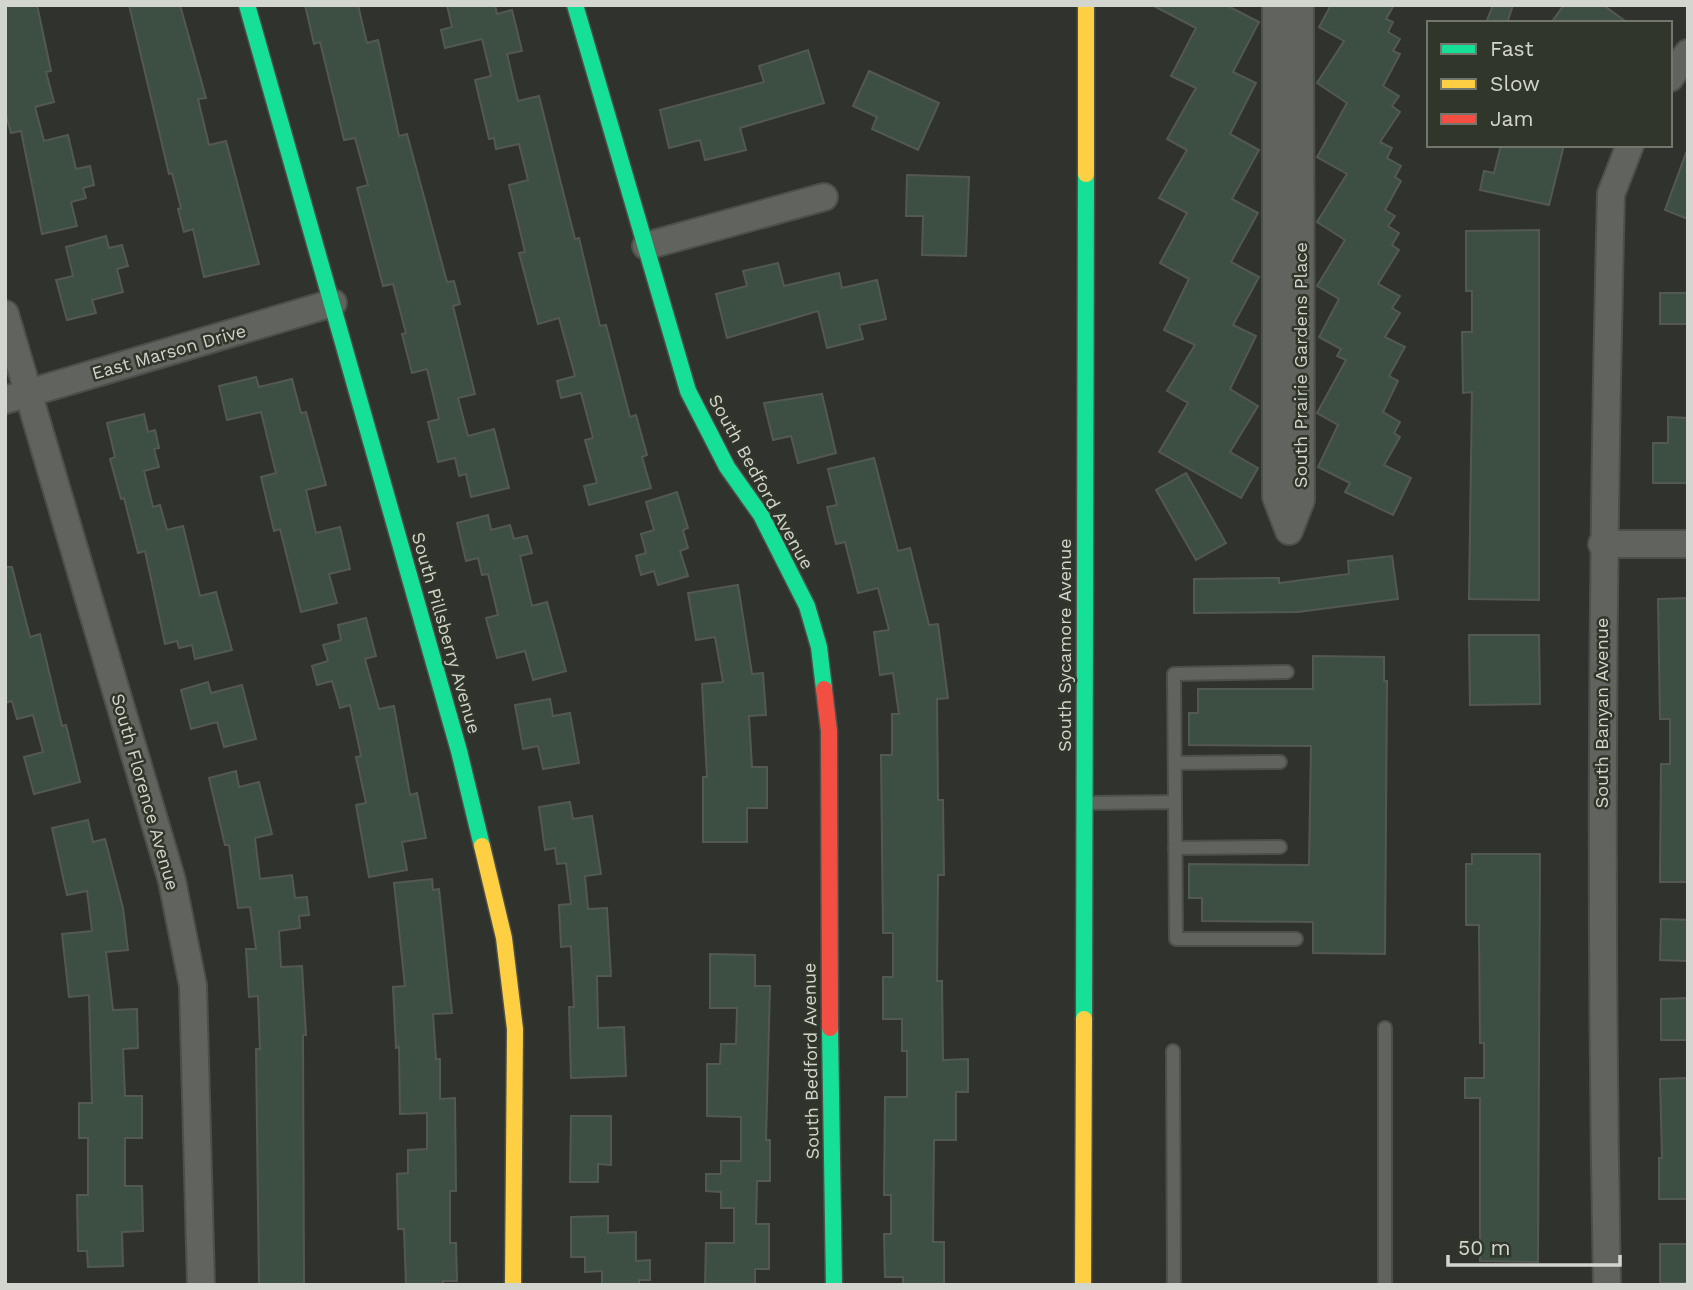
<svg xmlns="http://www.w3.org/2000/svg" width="1693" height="1290" font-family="'Work Sans',sans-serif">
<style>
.building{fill:#3d4e42;stroke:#545853;stroke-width:2}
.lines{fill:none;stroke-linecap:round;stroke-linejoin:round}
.lane-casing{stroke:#4d4f4a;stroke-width:16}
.street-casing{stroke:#4d4f4a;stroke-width:30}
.fast-casing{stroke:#4d4f4a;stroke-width:19}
.slow-casing{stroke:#4d4f4a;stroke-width:19}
.jam-casing{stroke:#4d4f4a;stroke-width:19}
.lane{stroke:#61635f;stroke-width:12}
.street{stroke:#61635f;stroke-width:26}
.fast{stroke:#16e098;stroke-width:16}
.slow{stroke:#ffcf43;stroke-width:16}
.jam{stroke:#f24e42;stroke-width:16}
.labels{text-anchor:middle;stroke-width:5;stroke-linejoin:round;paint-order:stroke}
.street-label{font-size:18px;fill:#d3d6ce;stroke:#31362a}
</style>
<rect width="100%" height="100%" fill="#30332d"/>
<g class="building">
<path d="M5,5h32l14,66 -5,1 8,30 -19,5 9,34 24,-6 8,34 14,-3 4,19 -11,3 3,10 -15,4 6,24 -35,8 -21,-103 -10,2 -6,-21z"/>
<path d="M129,5h51l26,93 -8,1 11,46 17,-4 33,123 -55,13 -11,-48 -9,3 -6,-23 3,-1 -9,-35 -3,1z"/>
<path d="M305,5h53l9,38 11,-3 21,96 8,-2 40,148 7,-1 6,23 -7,2 22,88 -17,4 10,38 26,-7 15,59 -38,9 -5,-23 -7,2 -4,-18 -17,4 -10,-40 11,-3 -12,-50 -15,4 -10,-39 4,-1 -13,-49 -10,2 -26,-98 11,-3 -13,-47 -11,2 -24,-98 -6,2z"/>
<path d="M447,5h48l2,9 15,-4 10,41 -15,3 11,47 21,-5 36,143 4,-1 21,88 6,-1 24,92 6,-2 11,40 -5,2 9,31 -62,17 -5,-19 13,-3 -12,-43 8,-2 -12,-45 -20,5 -4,-17 18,-5 -16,-58 -21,6 -19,-71 6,-1 -16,-67 19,-5 -9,-36 -23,5 -2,-11 -5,1 -14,-59 16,-4 -9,-37 -37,9 -4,-18 11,-3z"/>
<path d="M1152,5h74l33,17 -26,50 23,11 -26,51 29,16 -27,49 26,14 -27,49 28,15 -26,48 23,11 -26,53 28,17 -28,46 28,16 -17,30 -82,-46 29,-49 -21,-12 28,-46 -31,-15 25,-51 -29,-16 27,-50 -28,-15 28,-48 -20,-11 29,-51 -25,-12 25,-48z"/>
<path d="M1331,5h63l-8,14 7,3 -5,10 12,7 -7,12 7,3 -17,32 16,10 -7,10 8,6 -20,30 12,6 -5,10 14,8 -6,11 6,4 -16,29 10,6 -7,10 11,7 -7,12 7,5 -21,34 22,12 -8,12 8,5 -15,24 20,10 -16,29 9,5 -15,31 17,10 -6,11 6,4 -16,28 27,13 -18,37 -48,-23 5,-9 -32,-16 20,-42 -21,-12 29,-53 -9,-4 4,-7 -22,-12 20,-38 -22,-13 28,-46 -28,-18 30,-48 -30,-17 30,-54 -30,-20 27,-42 -25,-14z"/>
<path d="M1493,5h20l-6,18h-21z"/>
<path d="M1564,5h39l25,18h-77z"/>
<path d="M808,50l16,53 -84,25 6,22 -41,10 -5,-20 -31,8 -9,-38 104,-28 -5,-16z"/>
<path d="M869,71l70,32 -21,47 -46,-21 5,-12 -24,-11z"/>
<path d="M1501,145h63l-15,60 -69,-15 4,-19 10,2z"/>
<path d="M1686,153h2v66l-23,-9z"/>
<path d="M907,175l62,2 -3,79 -44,-1 1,-39h-17z"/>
<path d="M1539,230v370l-70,-1 3,-207 -9,1 -1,-61h10v-41h-6v-60z"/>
<path d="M106,236l3,12 13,-3 6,21 -11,3 6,23 -31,8 4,13 -29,7 -11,-40 17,-4 -7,-29z"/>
<path d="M778,263l6,23 55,-13 3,15 35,-8 9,39 -27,6 4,14 -36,9 -9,-37 -91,27 -11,-44 31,-8 -4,-15z"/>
<rect x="1660" y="293" width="28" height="31"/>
<path d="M256,377l3,10 33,-8 9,34 5,-1 20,73 -20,5 10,43 24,-6 10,42 -21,5 8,29 -36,9 -21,-83 -6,2 -13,-54 15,-4 -15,-61 -34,8 -8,-34z"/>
<path d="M822,394l14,59 -38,10 -7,-27 -18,4 -9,-37z"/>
<path d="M144,414l4,18 7,-2 4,18 -5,1 5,18 -15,4 9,36 7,-2 7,25 16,-4 17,70 16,-4 16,58 -37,9 -3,-14 -13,3 -2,-7 -12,3 -20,-93 -7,2 -14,-55 -3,1 -11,-40 5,-2 -8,-34z"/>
<path d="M1668,417l20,1v65h-35v-40h15z"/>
<path d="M874,458l24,93 12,-3 19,77 9,-1 10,74 -11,1 1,101h5l1,75h-6l-1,106h5l1,79 25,-1v33h-12v48h-22l-1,102h11v43h-41v-8h-18l-1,-43h7v-39h-7l1,-98h22v-46h-5v-32h-19v-42h10v-44h-10l-2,-178h11v-41h7l-6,-41 -13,2 -6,-43 15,-2 -11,-42 -20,5 -13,-51 -9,2 -9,-37 10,-2 -9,-36z"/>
<path d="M1186,473l40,70 -30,17 -40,-70z"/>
<path d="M677,492l11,36 -5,2 5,18 -8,3 8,25 -30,9 -4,-14 -13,4 -5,-19 10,-3 -5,-19 13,-4 -8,-28z"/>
<path d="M488,515l3,15 19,-5 4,14 13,-3 5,17 -12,3 12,50 15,-4 19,69 -33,9 -8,-29 -28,7 -11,-40 12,-3 -10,-41 -6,1 -4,-17 -12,3 -9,-38z"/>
<path d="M1392,556l6,43 -100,13 -104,1v-34l85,-1v5l70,-9 -1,-13z"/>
<path d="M5,567h7l18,70 10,-3 22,92 4,-1 14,57 -46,12 -10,-37 19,-5 -10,-37 -16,4 -5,-18 -7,2z"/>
<path d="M738,585l14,89 11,-1 3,42 -17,1 3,51h15v41h-20v34h-44v-65h4l-5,-93 21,-2 -8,-45 -19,3 -8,-47z"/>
<path d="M1688,598v284h-28l1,-118h9v-45h-10l-2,-120z"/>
<path d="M366,618l10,38 -11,3 14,50 15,-3 16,89 7,-2 9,45 -24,4 5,28 -38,7 -13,-72 10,-2 -10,-46 5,-1 -11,-51 -10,3 -8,-27 -15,4 -5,-19 16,-5 -5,-16 18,-5 -3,-15z"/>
<path d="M1469,635h70l1,69 -70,1z"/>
<path d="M1313,656l71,1v24h3l-2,273 -72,-1v-31l-111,-1v-23h-13v-34l120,1 2,-119 -122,-1v-32h9v-24h115z"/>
<path d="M208,682l3,11 31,-8 14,54 -32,8 -7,-25 -26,7 -10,-39z"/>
<path d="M550,699l3,17 17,-3 9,50 -36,6 -5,-23 -15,3 -8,-44z"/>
<path d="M236,771l3,16 20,-5 13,52 -17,4 5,41 32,-4 3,23 12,-1 2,18 -10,1 1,12 -21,3 2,36 21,-1 4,69h-3l1,250h-45l-3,-236h4l-2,-53 -9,1 -3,-48h10l-6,-42 -12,1 -9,-63h-4l-16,-67z"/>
<path d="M570,802l3,17 19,-3 9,58 -16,2 3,33 19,-1 4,68h-14l1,52 26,-1 2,49 -55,2 -2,-71h5l-3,-61 -10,1 -2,-42 12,-1 -5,-41 -9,1 -2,-16 -10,2 -6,-43z"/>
<path d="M88,820l5,22 12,-3 18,69 5,42 -22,2 7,58 24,-1 1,39 -15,1 2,47h17v42h-17v48h17l1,45 -21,1 1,34 -35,1 -1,-16h-9l-1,-56h11v-57h-9v-35h13l-3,-108 -20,2 -7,-63 30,-3 -5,-40 -20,4 -15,-67z"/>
<path d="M1472,854h68l-2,408 -58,-1v-163h-15v-20h19v-35h-4l-1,-118h-13v-61h6z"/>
<path d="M432,879l1,11 6,-1 13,124 -19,1 3,45h4v40l15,-1 1,93h-6v52h6l1,38h-14v4h-37l-2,-56h-6l-1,-55 11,-1v-23l19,-1v-36l-27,1 -1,-67 -3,1 -3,-61 12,-1 -11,-103z"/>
<path d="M1661,919l27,1v41l-28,-1z"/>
<path d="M710,954l45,1v31h15l-4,154h4v41h-13l-1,43h13v45h-14v16h-50l1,-42h28v-35h-13v-16l-15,-1v-17h15v-13h20v-44l-34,-1v-52h13l1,-20h15l1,-36h-27z"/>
<path d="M1688,998v42h-27v-41z"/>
<path d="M1688,1078v121h-29v-41h3l-2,-79z"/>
<path d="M571,1116h40v49l-13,-1v18h-28z"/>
<path d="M608,1216v17l28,-1v29l14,-1v20h-11v5h-37v-14l-17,1v-15h-14v-40z"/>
<rect x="1660" y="1244" width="28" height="39"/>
</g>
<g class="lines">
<g class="lane-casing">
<g id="lane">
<path d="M1175,763l105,-1"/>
<path d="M1175,802l-1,-128 113,-2"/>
<path d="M1088,803l87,-1 1,137h120"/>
<path d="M1175,848l105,-1"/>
<path d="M1385,1028v257"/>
<path d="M1173,1051l1,234"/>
</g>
</g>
<g class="street-casing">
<g id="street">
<path d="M1276,5v492l13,34 12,-31 -1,-495"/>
<path d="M1670,78l18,-25"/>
<path d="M646,246l178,-49"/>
<path d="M5,314l167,567 21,105 8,299"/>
<path d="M5,400l328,-97"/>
<path d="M1602,544h86"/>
<path d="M1607,1285c-7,-364 -5,-727 4,-1091l19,-49"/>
</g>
</g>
<g class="fast-casing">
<g id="fast">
<path d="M247,5l212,746 23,95"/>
<path d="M575,5l113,386 39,76 34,48 46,91 12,41 5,42"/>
<path d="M1084,1019l2,-845"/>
<path d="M830,1028l4,257"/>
</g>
</g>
<g class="slow-casing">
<g id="slow">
<path d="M1086,174v-169"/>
<path d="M482,846l22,92 11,91 -2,256"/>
<path d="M1083,1285l1,-266"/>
</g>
</g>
<g class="jam-casing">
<path id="jam" d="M824,689l5,42 1,297"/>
</g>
<use href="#lane" class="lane"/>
<use href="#street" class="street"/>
<use href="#fast" class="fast"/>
<use href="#slow" class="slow"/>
<use href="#jam" class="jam"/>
</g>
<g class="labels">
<g class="street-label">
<text transform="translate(169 352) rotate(-16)" y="6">East Marson Drive</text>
<text transform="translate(1301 365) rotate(-90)" y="6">South Prairie Gardens Place</text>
<text transform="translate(761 482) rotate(61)" y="6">South Bedford Avenue</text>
<text transform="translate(446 633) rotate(74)" y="6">South Pillsberry Avenue</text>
<text transform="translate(1065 645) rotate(-90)" y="6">South Sycamore Avenue</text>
<text transform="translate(1602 713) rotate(-90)" y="6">South Banyan Avenue</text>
<text transform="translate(145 792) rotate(74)" y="6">South Florence Avenue</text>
<text transform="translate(811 1061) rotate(-91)" y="6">South Bedford Avenue</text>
</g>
</g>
<rect width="1693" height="1290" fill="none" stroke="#d3d6ce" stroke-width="14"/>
<rect x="1427" y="21" width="245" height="126" fill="#31362a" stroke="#72766c" stroke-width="2"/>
<rect x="1441" y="44" width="35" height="10" fill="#16e098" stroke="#72766c" stroke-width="2"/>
<text x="1490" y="56" font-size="21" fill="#d3d6ce">Fast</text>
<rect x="1441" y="79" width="35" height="10" fill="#ffcf43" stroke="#72766c" stroke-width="2"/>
<text x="1490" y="91" font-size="21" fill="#d3d6ce">Slow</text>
<rect x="1441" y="114" width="35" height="10" fill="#f24e42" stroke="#72766c" stroke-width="2"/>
<text x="1490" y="126" font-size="21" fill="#d3d6ce">Jam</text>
<path d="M1448 1255v10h172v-10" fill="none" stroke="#d3d6ce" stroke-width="3.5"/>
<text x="1458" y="1255" font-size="21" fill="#d3d6ce" stroke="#31362a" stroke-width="5" paint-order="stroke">50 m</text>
</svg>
